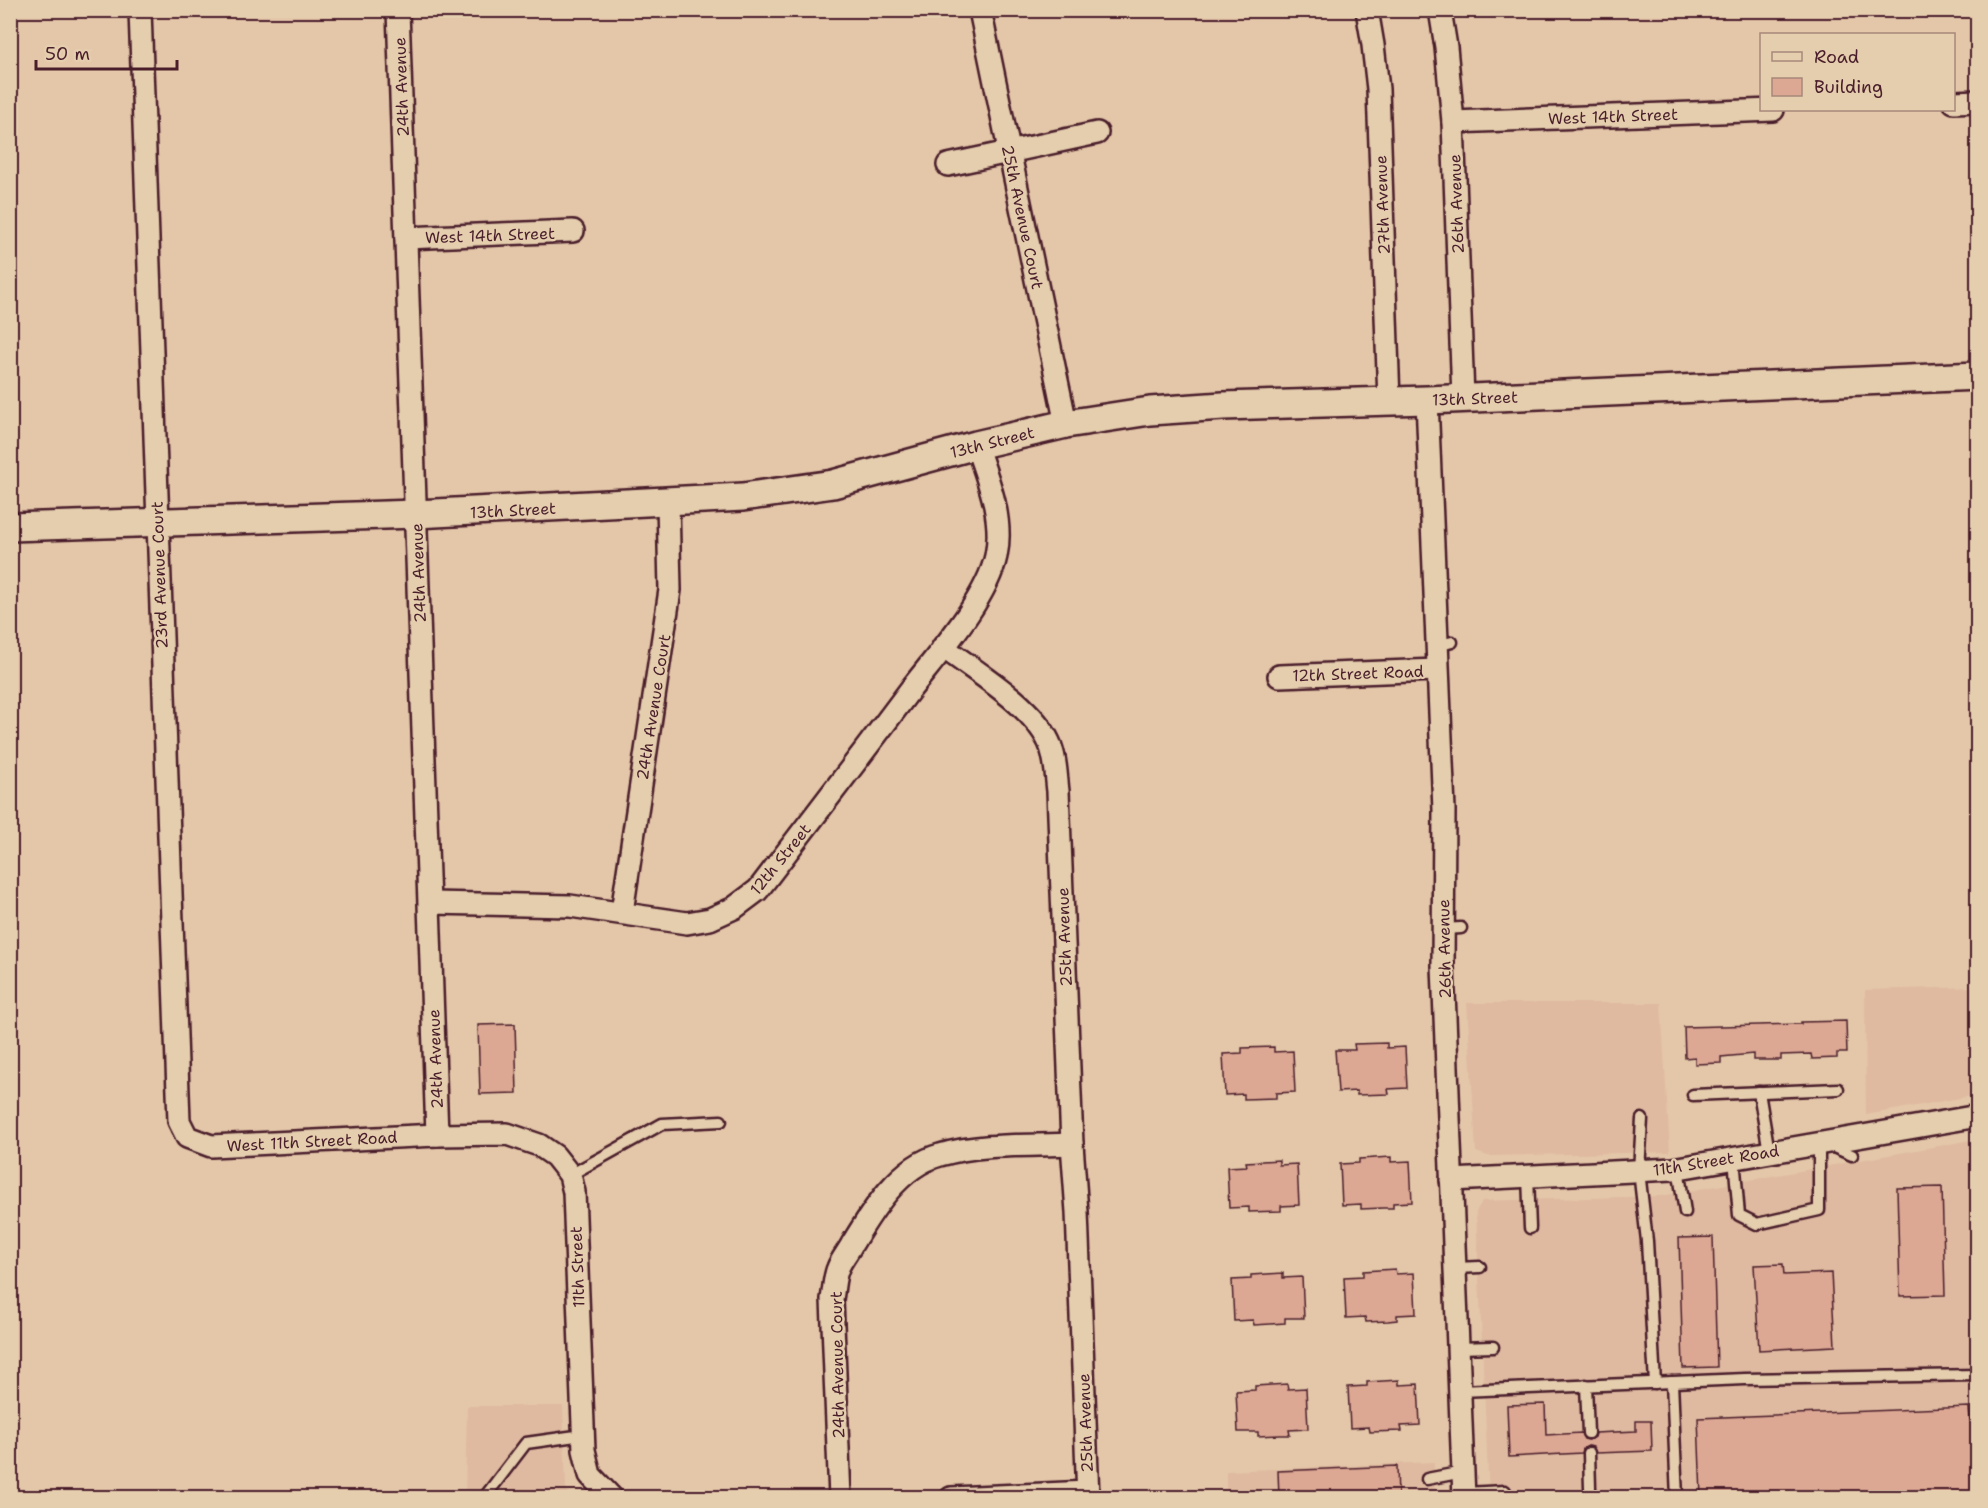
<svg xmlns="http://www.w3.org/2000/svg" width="1988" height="1508" font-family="'Shantell Sans',sans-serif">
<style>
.built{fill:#dfbaa0}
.building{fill:#dca793;stroke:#4a1f2b;stroke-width:1.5}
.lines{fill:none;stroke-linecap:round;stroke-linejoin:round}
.service-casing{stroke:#4a1f2b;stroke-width:15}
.minor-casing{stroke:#4a1f2b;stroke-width:26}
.tertiary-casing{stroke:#4a1f2b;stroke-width:32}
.service{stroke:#e5ceae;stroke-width:10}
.minor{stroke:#e5ceae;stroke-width:21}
.tertiary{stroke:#e5ceae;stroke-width:27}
.labels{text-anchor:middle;stroke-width:4.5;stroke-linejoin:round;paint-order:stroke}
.street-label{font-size:16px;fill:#4a1f2b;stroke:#e5ceae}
</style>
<rect width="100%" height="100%" fill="#e4c7a9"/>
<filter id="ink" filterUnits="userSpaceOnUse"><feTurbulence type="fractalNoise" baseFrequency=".0167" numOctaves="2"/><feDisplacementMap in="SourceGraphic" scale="12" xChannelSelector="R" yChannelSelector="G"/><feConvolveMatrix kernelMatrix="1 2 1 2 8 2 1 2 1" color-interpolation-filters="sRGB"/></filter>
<g filter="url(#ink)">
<g class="built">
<path d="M1977,987v108l-111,20 -1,-125z"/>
<path d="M1467,1003h194l9,149 -182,4 -12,-4z"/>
<path d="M1977,1139v358h-488l-13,-285 6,-11 179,-5z"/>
<path d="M467,1406h96l3,82 5,9 -106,1z"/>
<path d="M1434,1462l1,35h-209v-26z"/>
</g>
<g class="building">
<path d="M1846,1021l1,32h-10v5l-25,1 -1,-5 -30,1v5h-28v-6l-32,3v6l-26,1v-7l-10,1 -1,-31 117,-3v-2z"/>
<path d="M515,1024l2,69 -37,1 -2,-69z"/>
<path d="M1387,1043v5l18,-1 2,41 -19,1 1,5 -32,1v-4l-19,1 -3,-42h20l-1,-6z"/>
<path d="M1274,1047v5l19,-1 2,41 -19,1v5l-32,1v-5l-19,1 -2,-41 19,-1v-5z"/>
<path d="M1391,1157v5l19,-1 2,41 -19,1v5h-10l-22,1v-5l-19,1 -2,-41 19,-1v-4z"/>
<path d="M1279,1160v5l18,-1 2,41 -18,1v5l-32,1v-5l-20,1 -2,-41 20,-1 -1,-4z"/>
<path d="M1942,1187l3,108 -45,1 -3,-108z"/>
<path d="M1713,1237l4,130 -34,1 -4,-130z"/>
<path d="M1783,1264l1,11 47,-2 4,73 -76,4 -5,-85z"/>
<path d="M1395,1269l1,5 18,-1 2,41 -19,1v5l-9,1 -22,1 -1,-5 -19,1 -2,-41 19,-1v-5z"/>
<path d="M1283,1273v5l19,-1 2,41h-19v5l-31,2 -1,-5 -19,1 -2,-41 19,-1v-4z"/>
<path d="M1399,1380v5l19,-1 2,41 -19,1 1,5 -32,1 -1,-5 -19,1 -2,-41 19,-1v-4z"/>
<path d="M1287,1384l1,5 18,-1 2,41 -19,1 1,5h-10l-22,1v-4h-20l-2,-41 19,-1v-4z"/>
<path d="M1545,1404l1,31 35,-2 3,6 5,1 5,-3 1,-4 41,-2v-10h15l1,30 -56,2 -3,-6 -5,-1 -5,3 -1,4 -73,4 -2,-52z"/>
<path d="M1969,1407l1,13h7v77h-276l-3,-79z"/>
<path d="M1397,1466l1,31h-119l-1,-26z"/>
</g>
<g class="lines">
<g class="service-casing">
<g id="service">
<path d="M1437,646l15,-4"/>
<path d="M1443,929l18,-1"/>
<path d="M1759,1092l10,60"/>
<path d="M1693,1095l145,-6"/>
<path d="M1642,1119l-3,52 8,70 8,142"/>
<path d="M1829,1145l23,10"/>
<path d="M1734,1158l5,57 18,9 62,-14v-67"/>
<path d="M1678,1168l7,44"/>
<path d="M570,1175l92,-51 59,-3"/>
<path d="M1528,1176l2,52"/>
<path d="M1455,1268l25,-1"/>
<path d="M1458,1348l35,-1"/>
<path d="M1672,1382l5,116"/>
<path d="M1586,1385l2,48"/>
<path d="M1460,1391l285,-12 233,-4"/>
<path d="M1589,1453l1,35"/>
<path d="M1427,1479l36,-7"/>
<path d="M1464,1493l41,-2"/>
<path d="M484,1498l42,-55 57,-8"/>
</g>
</g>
<g class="minor-casing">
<g id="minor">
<path d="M140,10l39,1111 8,16 24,9 226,-11 70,-1 32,11 16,11 15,19 4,17 10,258 6,25 22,23"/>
<path d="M398,10l39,1125"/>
<path d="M980,10l86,414"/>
<path d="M1367,10l6,35 5,44 11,312"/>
<path d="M1440,10l6,37 7,75 10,276"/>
<path d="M1954,102l24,-1"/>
<path d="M1453,122l320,-12"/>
<path d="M948,165l149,-32"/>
<path d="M406,238l167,-7"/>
<path d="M1427,400l17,410 -1,156 21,532"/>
<path d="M943,647c33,25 89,58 106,95 7,15 7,33 9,49l14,353 5,68 11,286"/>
<path d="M1279,676l158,-6"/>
<path d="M430,903l140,3 117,17 23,-4 24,-11 24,-18c51,-67 102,-133 152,-200 28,-36 77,-91 86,-134 8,-37 -8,-76 -20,-111"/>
<path d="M622,912l48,-322 -2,-88"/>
<path d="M1451,1180l222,-11 305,-53"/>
<path d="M840,1498l-8,-199c2,-10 2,-22 6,-31 3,-8 10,-16 14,-24 20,-33 47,-78 88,-89 41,-12 89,-9 132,-11"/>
<path d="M951,1498l137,-6"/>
</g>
</g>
<g class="tertiary-casing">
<path id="tertiary" d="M10,527l406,-13 327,-17 90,-13 143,-39 90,-21 84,-13 73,-5 204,-6 551,-24"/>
</g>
<use href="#service" class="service"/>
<use href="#minor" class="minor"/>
<use href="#tertiary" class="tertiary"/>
</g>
</g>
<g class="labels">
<g class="street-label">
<text transform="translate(401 87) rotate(-92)" y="6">24th Avenue</text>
<text transform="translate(1613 116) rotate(-2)" y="6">West 14th Street</text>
<text transform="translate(1456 204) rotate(-92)" y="6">26th Avenue</text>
<text transform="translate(1382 205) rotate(-92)" y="6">27th Avenue</text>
<text transform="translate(1023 217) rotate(78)" y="6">25th Avenue Court</text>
<text transform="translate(490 235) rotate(-2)" y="6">West 14th Street</text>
<text transform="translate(1475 398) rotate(-2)" y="6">13th Street</text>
<text transform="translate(992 442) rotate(-14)" y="6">13th Street</text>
<text transform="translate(513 510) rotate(-3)" y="6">13th Street</text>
<text transform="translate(418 573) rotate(-92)" y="6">24th Avenue</text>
<text transform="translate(159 575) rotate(-92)" y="6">23rd Avenue Court</text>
<text transform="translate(1358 673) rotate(-2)" y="6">12th Street Road</text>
<text transform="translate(653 707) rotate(-81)" y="6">24th Avenue Court</text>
<text transform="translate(780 859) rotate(-51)" y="6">12th Street</text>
<text transform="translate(1064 937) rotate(-92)" y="6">25th Avenue</text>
<text transform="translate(1444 949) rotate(-91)" y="6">26th Avenue</text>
<text transform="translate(435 1059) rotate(-92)" y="6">24th Avenue</text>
<text transform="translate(312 1141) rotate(-3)" y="6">West 11th Street Road</text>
<text transform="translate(1716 1160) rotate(-9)" y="6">11th Street Road</text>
<text transform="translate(577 1267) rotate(-92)" y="6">11th Street</text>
<text transform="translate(837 1365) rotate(-91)" y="6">24th Avenue Court</text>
<text transform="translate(1085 1423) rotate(-92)" y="6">25th Avenue</text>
</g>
</g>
<rect width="1988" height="1508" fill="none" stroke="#e5ceae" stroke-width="36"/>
<rect x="18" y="18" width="1952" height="1472" fill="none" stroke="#4a1f2b" stroke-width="2" filter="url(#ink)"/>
<rect x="1760" y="33" width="195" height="78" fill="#e5ceae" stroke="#a7887a" stroke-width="1.5"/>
<rect x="1772" y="52" width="30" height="9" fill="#e5ceae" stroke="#a7887a" stroke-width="1.5"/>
<text x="1814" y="63" font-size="18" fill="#4a1f2b">Road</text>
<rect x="1772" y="78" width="30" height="18" fill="#dca793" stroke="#a7887a" stroke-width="1.5"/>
<text x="1814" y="93" font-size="18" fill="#4a1f2b">Building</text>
<path d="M36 60v9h141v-9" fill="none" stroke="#4a1f2b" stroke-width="3"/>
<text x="45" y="60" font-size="18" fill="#4a1f2b" stroke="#e5ceae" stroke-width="4.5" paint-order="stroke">50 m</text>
</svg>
